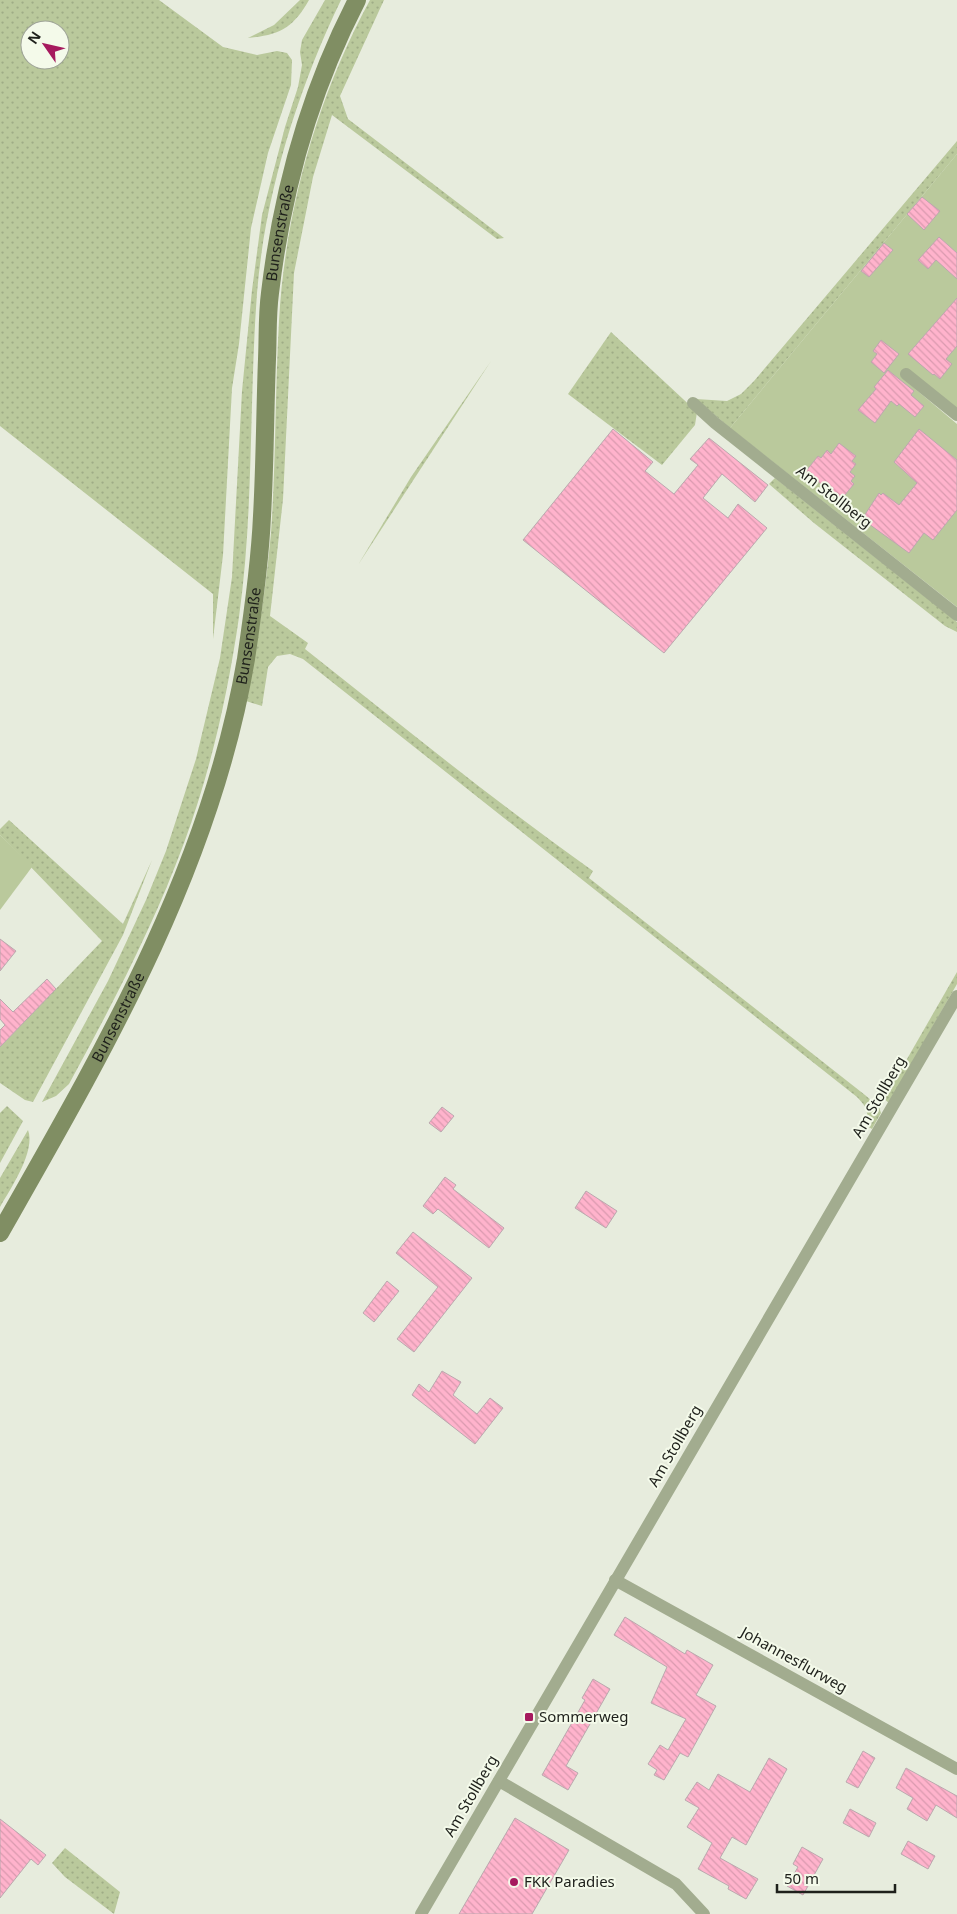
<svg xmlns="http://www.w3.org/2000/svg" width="957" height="1914" font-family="'Noto Sans',sans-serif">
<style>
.grass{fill:url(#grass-dots);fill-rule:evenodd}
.green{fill:#bac99c}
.building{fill:url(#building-back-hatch);stroke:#baa9ae}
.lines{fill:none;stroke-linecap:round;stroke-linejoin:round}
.minor{stroke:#a2ac8f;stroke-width:12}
.secondary{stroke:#808e63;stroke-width:18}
.poi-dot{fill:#a61a5e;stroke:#f4faea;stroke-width:2}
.labels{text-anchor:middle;stroke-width:4;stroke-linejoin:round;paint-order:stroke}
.street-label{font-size:15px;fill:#1e201b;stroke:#f4faea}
.poi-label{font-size:15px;fill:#1e201b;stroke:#f4faea;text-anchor:start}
</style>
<defs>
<pattern id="grass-dots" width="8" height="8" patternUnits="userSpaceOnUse" patternTransform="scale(1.25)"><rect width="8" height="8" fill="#bac99c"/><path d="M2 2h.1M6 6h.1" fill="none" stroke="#9fac86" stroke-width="1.8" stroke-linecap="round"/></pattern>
<pattern id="building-back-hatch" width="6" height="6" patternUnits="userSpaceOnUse" patternTransform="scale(1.25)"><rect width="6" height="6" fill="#ffb3cc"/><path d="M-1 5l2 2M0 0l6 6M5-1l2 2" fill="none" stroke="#da9aaf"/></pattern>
</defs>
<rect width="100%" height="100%" fill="#e7ecdd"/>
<g class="grass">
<path d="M0,0h159l64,47 34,8 20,-4 10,2 5,7 -1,25 -23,68 -17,75 -12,116 -7,44 -9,167 -10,84v-45l-213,-168zM30,30h30v30h-30z"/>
<path d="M300,0h9c-16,28 -29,35 -61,38l26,-13z"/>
<path d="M325,0h16c-43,89 -76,194 -84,293 -8,108 -3,217 -18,324 -11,76 -28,153 -55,226 -31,84 -72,162 -115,241l-13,12 -14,6 66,-121 38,-81 20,-49 30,-92 24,-101 12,-81 10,-186 10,-101 10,-75 23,-88 13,-40 4,-22 -2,-13 2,-12z"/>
<path d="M370,0h14l-44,96 8,23 156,119 -7,1 -165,-124 -19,62 -19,96 -11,226 -13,117 38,27 -3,6c95,75 189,152 288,222l-4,7 276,217 14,12 2,6 -9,16 -5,-3c2,-14 -1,-20 -10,-29l-554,-438 -13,-5 -13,2 -9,11 -6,39 -16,-5c11,-55 20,-112 25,-168 5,-70 4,-141 8,-212 6,-109 38,-224 91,-321z"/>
<path d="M957,141v13l-227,274 -34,-29 31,2 14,-7 13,-13z"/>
<path d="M611,332l86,80 -2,13 -33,40 -94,-71z"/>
<path d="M491,361l-133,204 53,-88z"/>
<path d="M775,478l182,144v10l-12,-6 -131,-103 -45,-39z"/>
<path d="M9,820l114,104 29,-64 -29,75 -90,167 -8,-2 -25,-17v-36l102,-106 -102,-106v-6z"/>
<path d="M957,972v12l-68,119 -5,-4z"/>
<path d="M7,1106l16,15 -23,42v-50z"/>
<path d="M28,1130c8,21 -17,58 -28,77v-29z"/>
<path d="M65,1848l55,44 -6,22 -49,-37 -13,-14z"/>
</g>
<g class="green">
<path d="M957,154v254l-49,-39 -7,8 56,47v183l-227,-179z"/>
<path d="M0,835l32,32 -32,43z"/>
</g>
<g class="building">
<path d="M922,197l18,14 -16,19 -17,-16z"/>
<path d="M939,237l18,16v26l-21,-19 -8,9 -10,-9z"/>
<path d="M884,243l9,7 -24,27 -8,-6z"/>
<path d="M957,298v48l-11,13 6,5 -12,15 -6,-5 -1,1 -25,-21z"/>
<path d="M881,340l18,14 -15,19 -13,-11 6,-8 -4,-3z"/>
<path d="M888,370l26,21 -3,4 13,11 -9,11 -16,-13 -2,2 -6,-5 -16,22 -17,-13 18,-21 -2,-2z"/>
<path d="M613,429l40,33 -8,9 29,23 24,-29 -8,-6 19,-21 59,47 -13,17 -33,-28 -19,24 25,20 10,-14 29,24 -103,125 -141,-113z"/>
<path d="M919,429l38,31v50l-24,30 -9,-7 -15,20 -47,-34 17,-26 2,2 2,-2 16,12 18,-22 -23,-21z"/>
<path d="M839,443l17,13 -4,5 4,3 -6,8 5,4 -4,5 3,3 -14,17 -34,-30 12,-15 3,2 6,-8 4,4z"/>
<path d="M0,939l16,12 -16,20z"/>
<path d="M47,979l9,10 -56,58v-17l5,-5 -5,-6v-20l13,13z"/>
<path d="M442,1107l12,9 -13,16 -12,-9z"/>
<path d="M445,1177l11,8 -3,4 51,39 -15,20 -51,-39 -5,5 -10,-8z"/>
<path d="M586,1191l31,20 -11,17 -31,-20z"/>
<path d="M413,1232l59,46 -58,74 -17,-13 41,-52 -42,-34z"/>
<path d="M387,1281l12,10 -25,31 -11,-9z"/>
<path d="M442,1371l19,11 -8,13 24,19 13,-16 13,10 -28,36 -63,-49 7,-11 10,8z"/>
<path d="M625,1617l60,37 2,-4 26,15 -17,30 20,11 -28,51 -8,-4 -16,27 -10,-5 3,-5 -9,-6 12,-19 8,5 18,-31 -35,-16 16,-36 -53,-32z"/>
<path d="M593,1679l17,10 -44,77 12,7 -10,17 -26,-15 43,-75 -3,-2z"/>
<path d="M863,1751l12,7 -17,30 -12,-6z"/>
<path d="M769,1758l18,11 -41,76 -14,-8 -12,21 38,21 -12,20 -18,-10 1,-3 -31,-17 14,-26 -25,-16 12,-19 -14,-8 12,-18 12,8 9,-16 32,18z"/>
<path d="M906,1768l51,28v22l-21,-13 -9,16 -20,-12 6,-11 -17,-10z"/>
<path d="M850,1809l26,14 -7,14 -26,-14z"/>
<path d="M515,1818l54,32 -37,64h-73z"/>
<path d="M0,1819l46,36 -8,10 -7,-6 -31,39z"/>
<path d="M908,1841l27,15 -7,13 -27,-15z"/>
<path d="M802,1847l21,12 -20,36 -16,-9 11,-19 -5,-3z"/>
</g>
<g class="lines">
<g class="minor">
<path d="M906,374l51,41"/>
<path d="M693,403l22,20 242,192"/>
<path d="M615,1580l342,189"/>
<path d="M499,1781l177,103 28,30"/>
<path d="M421,1914l536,-918"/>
</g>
<path class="secondary" id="s1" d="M0,1233c103,-181 211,-365 246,-574 7,-47 14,-96 16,-143 3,-53 3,-105 5,-157 1,-22 0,-44 3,-66 12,-102 40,-202 87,-293"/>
</g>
<g class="poi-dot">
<rect x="524" y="1712" width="10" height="10" rx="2.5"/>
<circle cx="514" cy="1882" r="5"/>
</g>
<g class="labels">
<g class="street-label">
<text dy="5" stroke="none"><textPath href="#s1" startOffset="1056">Bunsenstraße</textPath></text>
<text transform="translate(834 497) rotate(38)" y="5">Am Stollberg</text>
<text dy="5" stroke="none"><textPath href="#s1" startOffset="651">Bunsenstraße</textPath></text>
<text dy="5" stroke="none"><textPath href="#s1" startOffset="246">Bunsenstraße</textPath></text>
<text transform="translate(879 1097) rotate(-60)" y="5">Am Stollberg</text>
<text transform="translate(675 1446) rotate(-60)" y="5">Am Stollberg</text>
<text transform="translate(794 1660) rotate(29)" y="5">Johannesflurweg</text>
<text transform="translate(471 1796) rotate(-60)" y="5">Am Stollberg</text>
</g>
<g class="poi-label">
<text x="539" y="1722">Sommerweg</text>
<text x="524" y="1887">FKK Paradies</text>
</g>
</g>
<g transform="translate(45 45) rotate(304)"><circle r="24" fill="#f4faea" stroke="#9ea397"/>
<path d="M0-4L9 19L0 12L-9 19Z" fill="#a61a5e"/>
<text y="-8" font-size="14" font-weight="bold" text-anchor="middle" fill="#1e201b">N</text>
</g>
<path d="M777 1884v8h118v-8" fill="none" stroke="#1e201b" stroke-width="2.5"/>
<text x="784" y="1884" font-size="15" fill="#1e201b" stroke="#f4faea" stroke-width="4" paint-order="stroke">50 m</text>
</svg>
